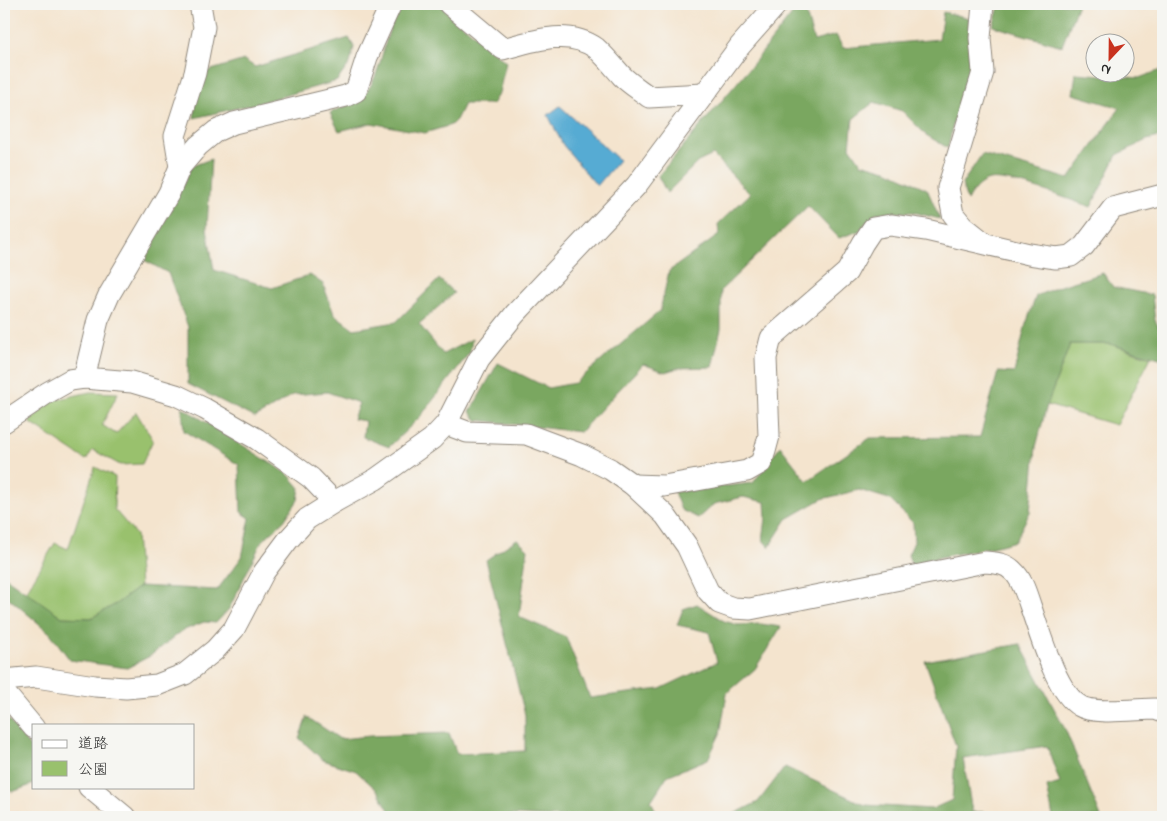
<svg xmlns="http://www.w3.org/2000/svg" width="1167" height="821" font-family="'Indie Flower','Klee One',sans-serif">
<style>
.green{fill:#99c16d;stroke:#62764c}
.forest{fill:#7aa760;stroke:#526946}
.water{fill:#57abd3;stroke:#416b7f}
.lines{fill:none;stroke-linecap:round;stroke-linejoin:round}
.street-casing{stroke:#90887c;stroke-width:23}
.street{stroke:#fff;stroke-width:21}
</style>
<rect width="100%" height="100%" fill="#f6f6f2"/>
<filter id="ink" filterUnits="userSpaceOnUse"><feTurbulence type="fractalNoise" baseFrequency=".02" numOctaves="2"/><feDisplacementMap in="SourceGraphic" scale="10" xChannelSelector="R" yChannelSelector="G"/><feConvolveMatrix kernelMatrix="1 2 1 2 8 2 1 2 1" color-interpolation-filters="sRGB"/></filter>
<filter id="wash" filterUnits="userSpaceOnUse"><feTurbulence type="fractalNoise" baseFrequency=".0096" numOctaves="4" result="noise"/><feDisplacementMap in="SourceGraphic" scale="20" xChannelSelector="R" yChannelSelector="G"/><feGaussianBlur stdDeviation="1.12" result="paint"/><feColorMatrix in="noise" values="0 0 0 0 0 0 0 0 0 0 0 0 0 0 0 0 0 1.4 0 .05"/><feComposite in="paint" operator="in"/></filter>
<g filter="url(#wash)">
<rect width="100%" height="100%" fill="#f4e4ce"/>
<g class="green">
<path d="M1070,344h40l41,13 -35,68 -69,-20z"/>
<path d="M90,392l28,1 -16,32 14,9 20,-22 17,28 -11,24 -22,1 -27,-15 -7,10 -57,-38 22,-21z"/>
<path d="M95,467l20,10 -1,32 22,26 4,51 -24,18 -25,14 -29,-1 -36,-25 29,-49 13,6z"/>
</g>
<g class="forest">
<path d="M404,4h35l67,58 -7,31 -7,11h-28l-8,16 -5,5 -26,8 -54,-10 -32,8 -9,-18c8,-4 29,-11 34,-18 22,-26 17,-65 40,-91z"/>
<path d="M800,4h3l11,37 22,-6 7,13 96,-9 4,-27 26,6v51l-12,37 -9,42 -22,-13 -24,-24 -28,-9 -21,17 -3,28 11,16 28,8 38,18 13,30 -27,-7 -37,1 -17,18 -20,7 -31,-32 -87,84v39l-9,38 -34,1 -13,4 -22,-8 -63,68 -103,-12 -7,-8 28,-49 50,25 27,-5 85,-72 9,-40 50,-36 -1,-11 32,-30 -37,-39 -15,7 -31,31 -9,-17 95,-112z"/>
<path d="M1000,4h78l-16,42 -69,-20z"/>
<path d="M349,38l5,9 -4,16 -13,18 -82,23 -61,14 3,-24 8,-22 39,-12 11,7z"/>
<path d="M1163,69v67l-16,4 -30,15 -26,52c-21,-7 -82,-31 -102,-27 -11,3 -17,12 -22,21l-5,-17 20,-30 87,25 51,-71 -47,-14 3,-21 63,5z"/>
<path d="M211,159l-4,69 7,42 58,18 38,-13 13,9 11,30 20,15 42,-7 43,-43 15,14 -35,31 24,30 29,-15 -2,13 -50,65 -31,30 -26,-10 2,-16 -12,-2 6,-16 -32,-11 -34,3 -38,23 -67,-34v-57l-20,-54 -26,-14 32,-55 18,-38z"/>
<path d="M1103,273l10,14 39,8 3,25 8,15v24l-53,-15h-40l-23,61 -11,42 -6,65 -15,29c-34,11 -70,12 -103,24l-4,-10 6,-13 -1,-19 -24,-24 -30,-9 -37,9 -35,20 -18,28 -6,-7 3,-22 -1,-16 -22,-5 -29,7 -16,14 -17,-8 -7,-18 79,-9 27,-37 27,35 63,-43 110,-1 18,-65 16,1 11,-46 11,-31 24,-10z"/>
<path d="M182,407l106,67 12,14 -2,12 -14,21 -22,20 -33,68 -13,14 -12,-1 -22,9 -32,25 -23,12 -57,-8 -20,-27 -46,-39v-18l58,41 29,1 25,-14 24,-18 77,4 25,-33 8,-39 -9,-6 -2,-47 -55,-34z"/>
<path d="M517,539l11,10 -9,68 47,20 24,61 70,-9 57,-27 -8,-30 -32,-7 6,-16 14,-5 27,17 14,4 23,-1 20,3 -26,42 -28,24 -7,41 -12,25 -41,17 -16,25 8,16h-101l-48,-2 -8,2h-109l-15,-26 -22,-20 -33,-11 -24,-22 8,-21 33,22 30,-3 79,-3 8,21 68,-3v-36l-39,-155z"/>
<path d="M1020,644l46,87 35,86h-48l-6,-30 13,-4 -13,-37 -84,12 9,54h13l1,5h-258l30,-15 27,-35 80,38 67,4 20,-9 4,-54 -31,-85z"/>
<path d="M4,714l30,38v32l-22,8 -8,-6z"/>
</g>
<path class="water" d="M560,106l59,54 -22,26 -34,-41 -15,-30z"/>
</g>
<g filter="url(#ink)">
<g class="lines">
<g class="street-casing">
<g id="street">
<path d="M449,4l54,45c29,-8 65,-21 93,-1 9,8 18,19 26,28 8,8 18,14 27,21l55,-3"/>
<path d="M180,167l-5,-31 20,-63 9,-46 -4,-23"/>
<path d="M983,242l-20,-16 -10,-12 -5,-26 35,-116 -3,-34 3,-34"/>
<path d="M84,378l14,-58 11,-25 60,-102 11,-26 18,-21 18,-15 18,-8 112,-27 10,-5 11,-34 24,-53"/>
<path d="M4,422l43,-29 23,-13 14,-2 48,4 44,13 29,14 52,30 54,39 23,24 42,-23 56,-40 14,-15 33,-65 36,-45 121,-128 104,-140 37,-42"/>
<path d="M446,424l21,8 59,2 56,21 28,14 23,16 32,30 22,31 21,45 11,12 14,5 17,1 235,-47c11,1 20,1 28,9 9,8 13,22 17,34 9,25 26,88 50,101 14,9 57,3 75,3l8,3"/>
<path d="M633,485l31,1 83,-15 14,-8 4,-12 4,-15 -3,-78 5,-20 76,-66 16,-29 10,-15 18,-3 35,5 103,24 27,4 15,-2 13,-10 29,-38 50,-13"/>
<path d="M4,680l32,-3 59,9 31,2 31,-3 28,-11 30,-24 19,-21 30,-57 24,-32 19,-21 27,-17"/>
<path d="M4,692l30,36"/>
<path d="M89,787l36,30"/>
</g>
</g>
<use href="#street" class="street"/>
</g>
</g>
<rect width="1167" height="821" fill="none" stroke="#f6f6f2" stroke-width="20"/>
<rect x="32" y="724" width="162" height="65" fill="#f6f6f2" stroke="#a5a5a2"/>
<rect x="42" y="740" width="25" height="8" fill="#ffffff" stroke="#a5a5a2"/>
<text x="78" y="748" font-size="15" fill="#2b2b2b">道路</text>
<rect x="42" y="761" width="25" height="15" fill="#99c16d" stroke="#a5a5a2"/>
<text x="78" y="774" font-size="15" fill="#2b2b2b">公園</text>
<g transform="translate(1110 58) rotate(202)"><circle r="24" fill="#f6f6f2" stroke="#a5a5a2"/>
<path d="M0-4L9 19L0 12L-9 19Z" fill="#c8321e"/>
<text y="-8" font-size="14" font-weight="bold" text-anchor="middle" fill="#2b2b2b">N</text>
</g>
</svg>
